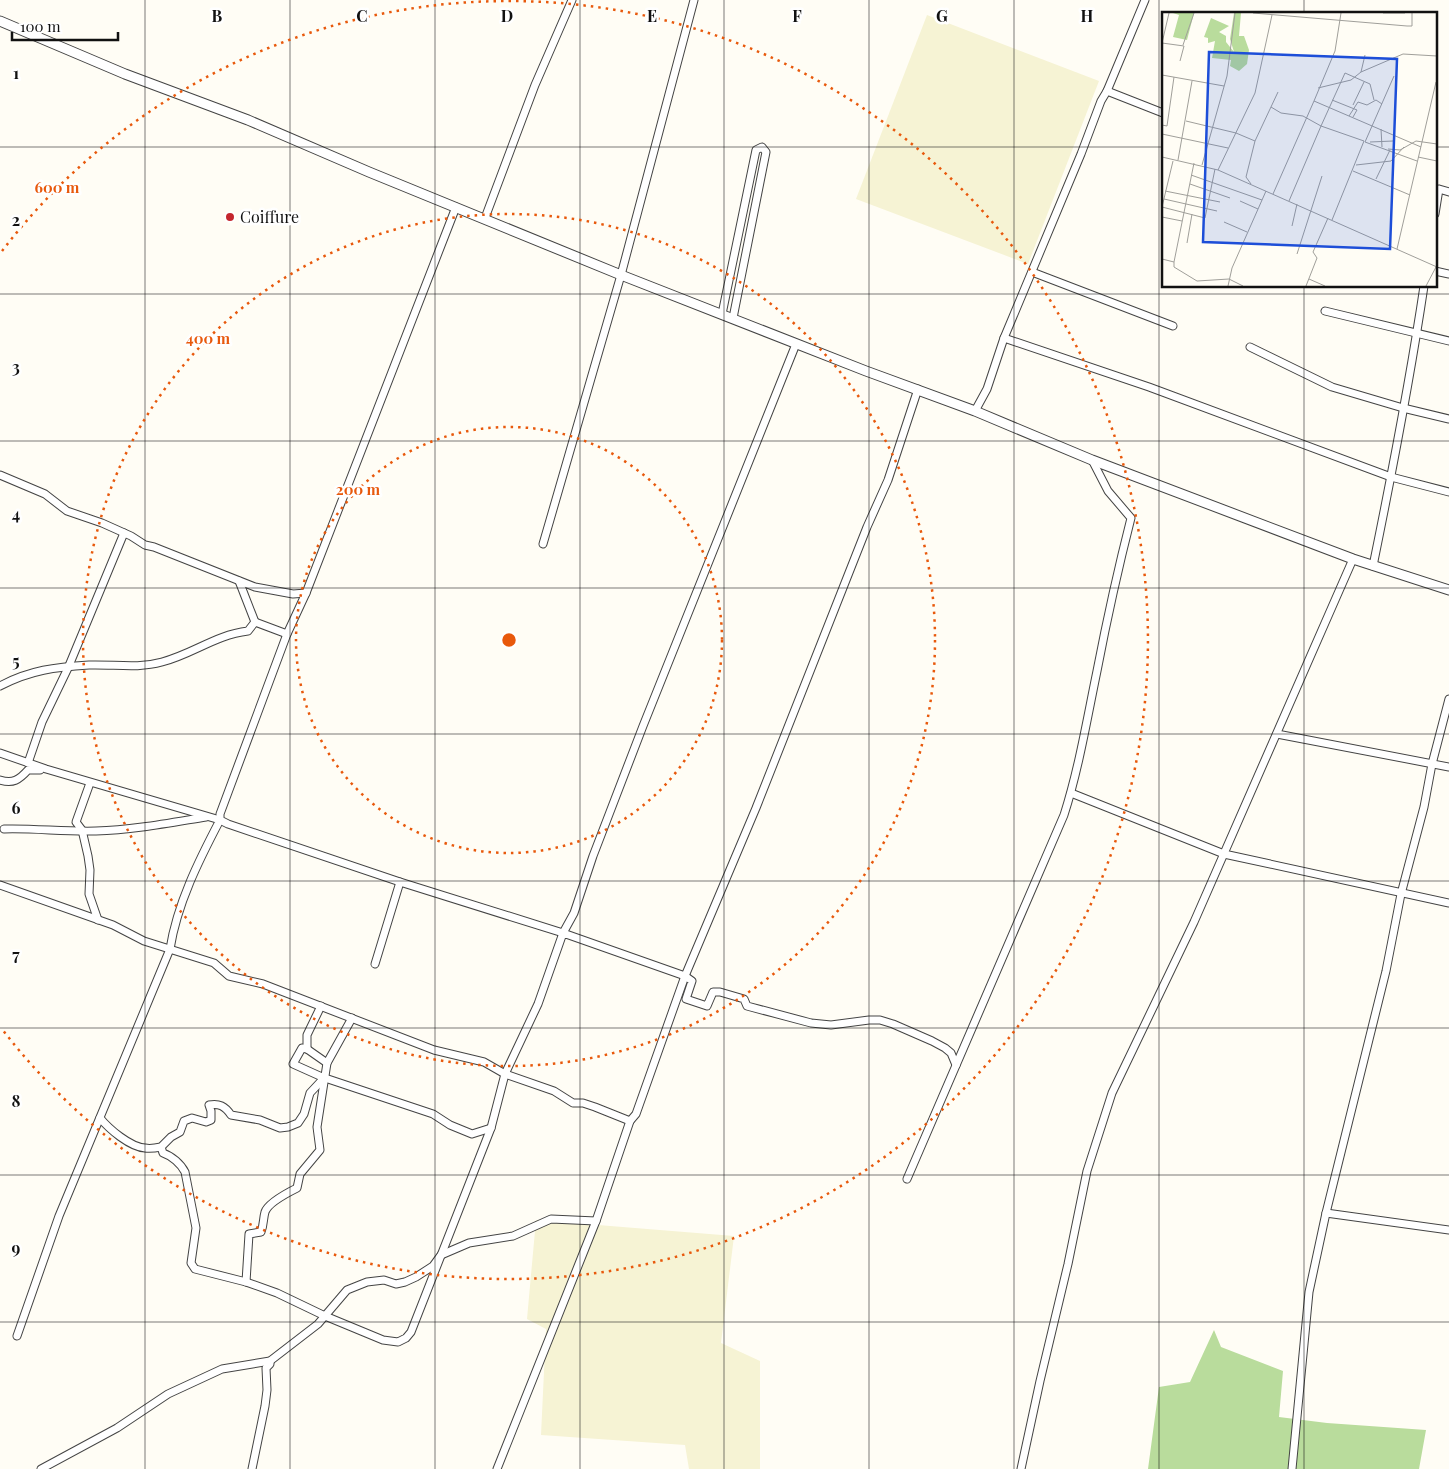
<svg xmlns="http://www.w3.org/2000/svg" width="1449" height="1469" font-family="'Playfair Display',serif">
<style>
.farmland{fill:#f6f3d4}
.forest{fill:#b9dc9c}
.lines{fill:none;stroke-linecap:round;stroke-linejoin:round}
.minor-casing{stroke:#444;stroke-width:9}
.tertiary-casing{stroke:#444;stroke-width:11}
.minor{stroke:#fff;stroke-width:7}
.tertiary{stroke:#fff;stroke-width:9}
.grid{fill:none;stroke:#111;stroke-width:1;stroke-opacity:0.55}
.ring{fill:none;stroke:#e8590c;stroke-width:2.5;stroke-dasharray:2.5 5}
.poi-dot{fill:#c4262e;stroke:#fff;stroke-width:2}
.labels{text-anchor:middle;stroke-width:5;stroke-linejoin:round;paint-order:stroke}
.poi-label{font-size:16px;fill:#111;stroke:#fff;text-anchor:start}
.inset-road{fill:none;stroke:#a09f9a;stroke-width:1}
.view{fill:#1d4ed8;fill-opacity:0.15;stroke:#1d4ed8;stroke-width:2.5}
.inset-edge{fill:none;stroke:#111;stroke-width:2.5}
.grid-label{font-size:16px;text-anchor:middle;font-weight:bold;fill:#111;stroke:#fff;stroke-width:5;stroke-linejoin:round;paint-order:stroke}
.centre{fill:#e8590c;stroke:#fff;stroke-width:2.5}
.ring-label{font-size:15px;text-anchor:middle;font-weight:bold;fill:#e8590c;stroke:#fff;stroke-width:5;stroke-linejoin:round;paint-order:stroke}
</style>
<rect width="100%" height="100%" fill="#fffdf5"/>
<g class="farmland">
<path d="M927,15l172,66 -71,183 -172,-65z"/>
<path d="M536,1220l198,16 -13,107 39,18v108h-71l-4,-24 -144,-10 5,-106 -19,-10z"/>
</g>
<path class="forest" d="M1214,1330l7,17 62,24 -4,46 48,6 99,7 -7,39h-271l11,-82 31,-5z"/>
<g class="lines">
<g class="minor-casing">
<g id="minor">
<path d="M1107,91l56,22"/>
<path d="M456,207l-150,386 -19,41 -67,180v6l8,4 172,58 163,51 11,-20 19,-57 50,-130 153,-382"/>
<path d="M1435,214l4,-25 10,3"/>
<path d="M485,218l50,-133 37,-85"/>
<path d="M1435,271l14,3"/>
<path d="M1032,272l141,54"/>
<path d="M1325,311l124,30"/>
<path d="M722,314l34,-164 6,-3 4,5 -33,166"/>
<path d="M1004,338l145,49 242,90 58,15"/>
<path d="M1250,347l82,40 71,21 46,11"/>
<path d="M975,411l12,-22 17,-51 77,-184 20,-53 6,-10 38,-91"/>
<path d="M0,475l45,19 22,17 35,12 29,13 14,9 9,2 101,40 38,7 13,-1"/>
<path d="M543,544l78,-269 73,-275"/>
<path d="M1373,566c19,-93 37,-186 51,-280"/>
<path d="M239,581l16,41"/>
<path d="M0,686c30,-16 56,-19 89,-21 25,-1 48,4 73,-3 31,-8 53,-27 86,-31l7,-9 32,12"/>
<path d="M1277,734l172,33"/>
<path d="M0,753l46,16 174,51c-21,40 -43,84 -50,129l-111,267 -42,120"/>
<path d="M28,763l14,-41 26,-54 56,-135"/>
<path d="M0,780c13,4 19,0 28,-10h12"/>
<path d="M90,783l-14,39 6,8 6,26 2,14 -1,24 9,26"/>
<path d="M1071,793l153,61 225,49"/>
<path d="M4,829c30,-1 61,3 92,2 37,-1 73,-8 110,-14"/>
<path d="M0,885l113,40 31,16 70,22 15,13 34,8 171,66 50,12 21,12 49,17 19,12h10l12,4 35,14 6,-7 49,-138 71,-168 111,-281 21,-47 30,-91"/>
<path d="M375,964l25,-82"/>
<path d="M321,1006l-14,29v14l-5,-1 -9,16 29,13 111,37 17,11 22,9 19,-6"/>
<path d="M307,1049l20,14"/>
<path d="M100,1118c9,11 30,29 45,30 5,1 11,0 16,-1l10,-10 9,-5 4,-11 8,-3 14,4 5,-2v-9l-2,-6c10,-2 16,1 22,10l29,5 20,8 8,-1 10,-4 6,-9 6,-21 14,-15"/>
<path d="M161,1147l2,6c9,3 18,11 22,19l11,56 -5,35 4,6 51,13 31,11 48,23 58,24 15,2 8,-4 5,-6 80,-204 14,-54 33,-70 25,-71 122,43 7,5 -6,18 21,7 6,-14h7l24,7 3,7 64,17 20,2 38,-5h11l13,4 39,17 13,7 6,5 5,12"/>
<path d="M907,1179l157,-364c15,-47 23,-96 33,-144 10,-52 21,-102 34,-153l-23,-27 -16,-31"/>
<path d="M1326,1213l123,17"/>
<path d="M246,1282l3,-48 12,-2c3,-8 2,-13 4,-20 3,-9 24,-20 32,-24l3,-14 20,-24 -3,-23 10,-64 25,-45"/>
<path d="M41,1469l76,-41 51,-34 54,-25 48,-8 48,-37 29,-34 20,-8 17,-2 12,4 9,-2 11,-5 17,-11 8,-11 28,-12 44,-7 38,-17 45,2"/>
<path d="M252,1469l13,-63 2,-16 -1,-22 4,-4v-3"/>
<path d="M497,1469l99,-248 34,-100"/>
<path d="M1021,1469l19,-88 28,-117 19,-93 25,-78 82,-171 159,-363"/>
<path d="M1292,1469l17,-177 17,-79 60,-242 15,-77 23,-87 8,-43 17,-65"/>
</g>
</g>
<g class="tertiary-casing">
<path id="tertiary" d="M0,21l125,53 123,46 121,52 252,103 245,96 109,40 117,49 261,99 96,31"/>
</g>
<use href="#minor" class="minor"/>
<use href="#tertiary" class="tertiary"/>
</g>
<path class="grid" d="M145,0v1469M290,0v1469M435,0v1469M580,0v1469M724,0v1469M869,0v1469M1014,0v1469M1159,0v1469M1304,0v14M0,147h1163M1435,147h14M1304,286v1183M0,294h1449M0,441h1449M0,588h1449M0,734h1449M0,881h1449M0,1028h1449M0,1175h1449M0,1322h1449"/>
<g class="ring">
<circle cx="509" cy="640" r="213"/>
<circle cx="509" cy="640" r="426"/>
<path d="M2 251A639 639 0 1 1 2 1029"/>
</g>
<circle class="poi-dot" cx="230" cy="217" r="5"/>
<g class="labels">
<g class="poi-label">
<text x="240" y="223">Coiffure</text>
</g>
</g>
<g transform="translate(1162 12)">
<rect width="275" height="275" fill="#fffdf5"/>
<path d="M11,1h21l-7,27 -14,-3 6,-22zM72,1h7l-2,23h5l5,14 -2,14 -8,7 -9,-5 1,-6 -19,-2 3,-17h7h-7l-7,2v-5l-4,-1 7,-19 18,8 -10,6 7,4v6l8,10 -4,-13z" fill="#b9dc9c"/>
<path class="inset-road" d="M91,1l154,13h5v-13M221,1h22M0,31l22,3 -4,15M0,31l7,-30M21,33l11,-32M199,60l4,-17M0,63l62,11M232,64l-29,66 52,19M156,76l33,-8 10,-8 42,-18 34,2M170,88l25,10 -4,7M152,89l21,-50 6,-38M191,93l11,-23M109,95l10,6 22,3 18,10 24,-53 25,11 4,16M187,104l9,-14 9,3 9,-5 6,4M24,109l50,12 19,8M0,113l5,1 7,-49M219,117l1,18M0,122l66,14M208,130l23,-1M226,137l12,1 16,-9 21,3M0,145l56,13 219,97M256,145l19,4M16,148l14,-79M40,153l25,-89 8,-63M194,153l35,-4 13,-14M56,158l37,-77 17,-78M191,159l57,24M29,163l71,25M214,167l14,-29M28,172l40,14M89,172l-5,-7 9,-36 23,-49M3,179l55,11M111,182l41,-93 107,46M2,187l53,12M78,189l18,8M127,189l32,-75 43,15 -32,79M0,195l43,11 10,-49M0,195l11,-46M0,205l20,4M62,210l23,10M130,214l5,-22M25,231l5,-29M235,237l39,-167M135,242l25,-78M0,247l12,3v5l23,14 32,-2 14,7M12,250l20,-99M147,267l16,7M66,274l4,-18 34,-77M144,274l11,-28 -4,-6 15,-34M264,274l10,-19"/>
<path class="view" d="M47,40l188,7 -7,190 -187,-7z"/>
<rect width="275" height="275" class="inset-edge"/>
</g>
<g class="grid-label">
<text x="217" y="22">B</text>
<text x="362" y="22">C</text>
<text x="507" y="22">D</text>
<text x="652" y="22">E</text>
<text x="797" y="22">F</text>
<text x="942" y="22">G</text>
<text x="1087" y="22">H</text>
<text x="16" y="79">1</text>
<text x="16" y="226">2</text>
<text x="16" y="373">3</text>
<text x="16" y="520">4</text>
<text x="16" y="667">5</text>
<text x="16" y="814">6</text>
<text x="16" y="961">7</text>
<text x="16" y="1107">8</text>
<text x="16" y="1254">9</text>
</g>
<circle cx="509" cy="640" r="8" class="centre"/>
<g class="ring-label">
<text x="57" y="193">600 m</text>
<text x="208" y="344">400 m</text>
<text x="358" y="495">200 m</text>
</g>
<path d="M12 32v8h106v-8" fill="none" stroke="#111111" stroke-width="2.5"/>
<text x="20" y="32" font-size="15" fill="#111111" stroke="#ffffff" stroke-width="4" paint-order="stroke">100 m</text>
</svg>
